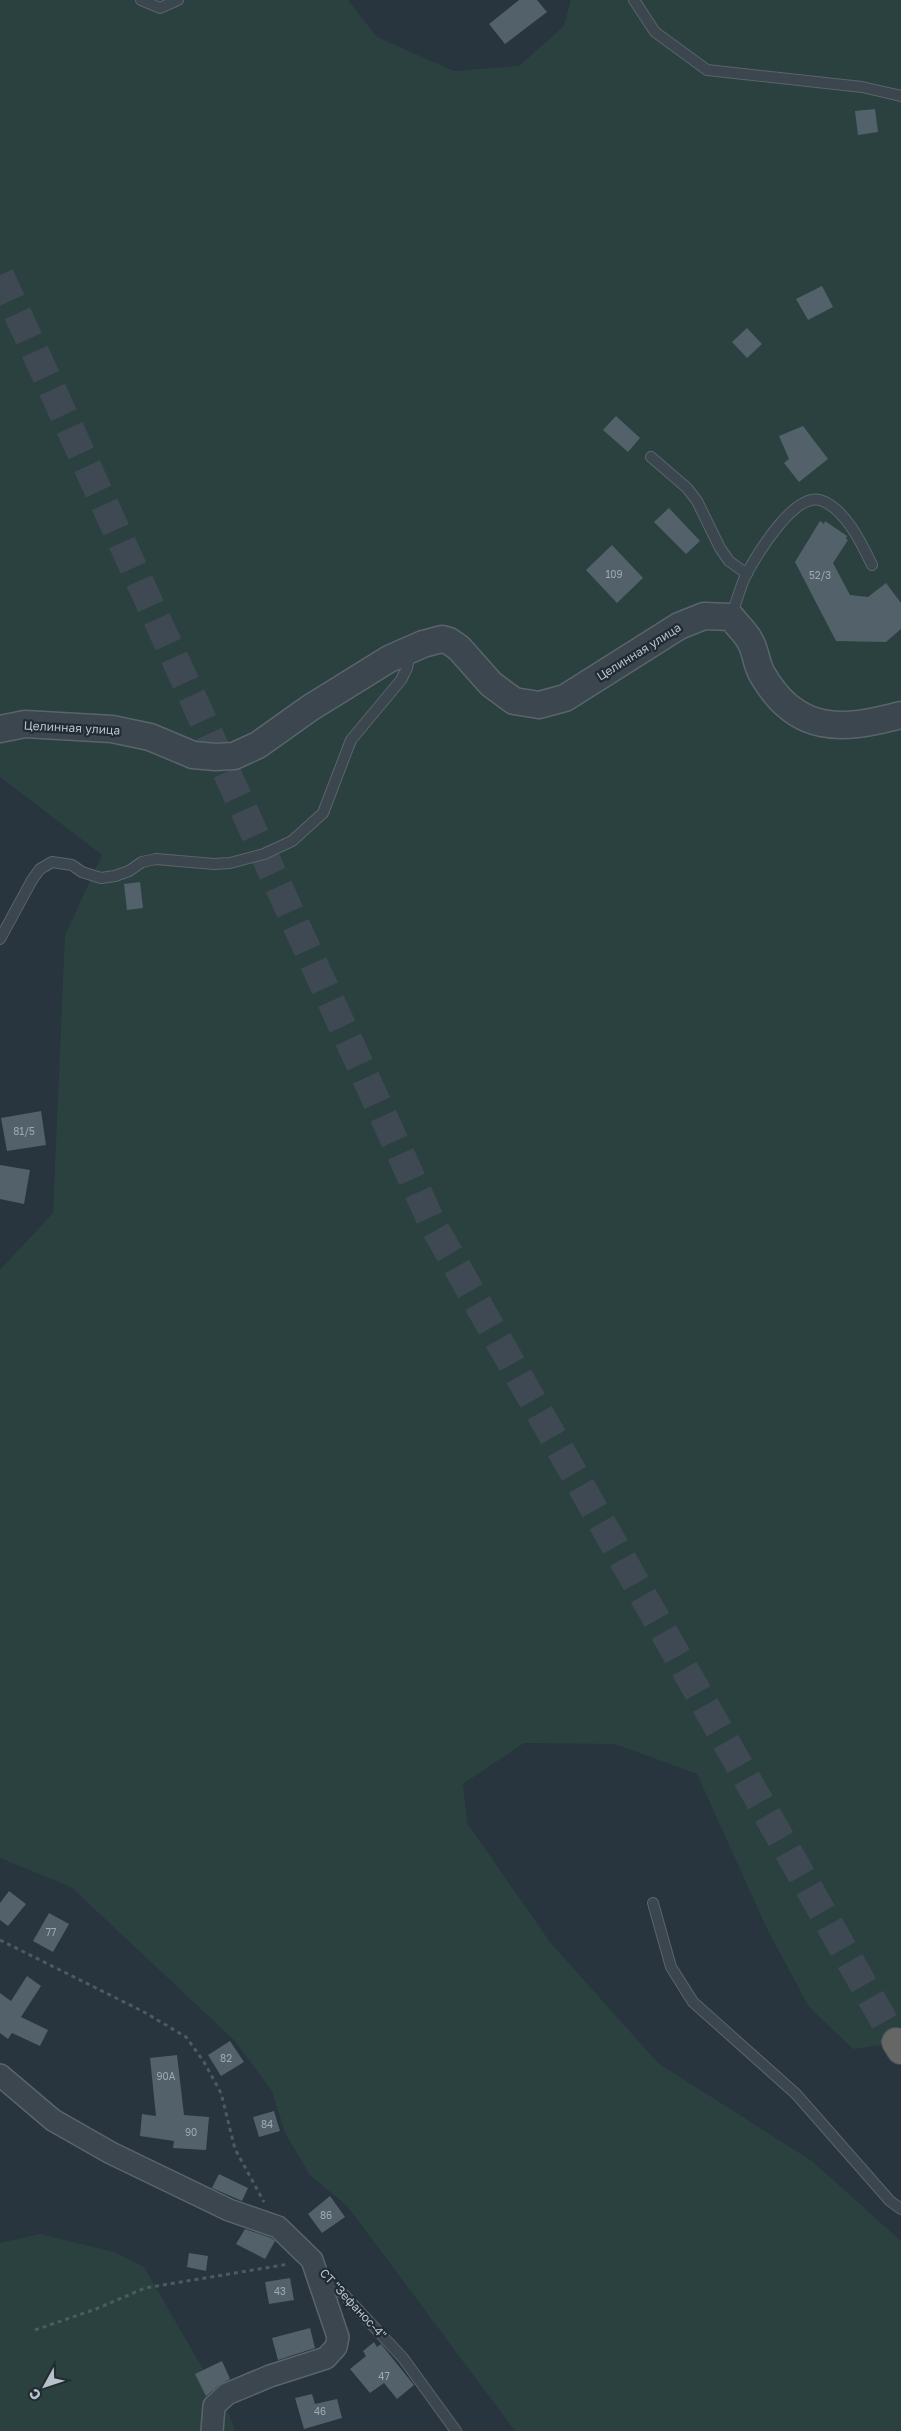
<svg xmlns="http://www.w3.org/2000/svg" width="901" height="2431" font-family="'Golos Text',sans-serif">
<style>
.green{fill:#2b4140}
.building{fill:#53616b}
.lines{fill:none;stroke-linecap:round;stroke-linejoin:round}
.trunk-tunnel{stroke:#3e4953;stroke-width:28;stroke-dasharray:28 14;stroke-linecap:butt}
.service-casing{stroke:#5a646c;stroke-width:12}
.minor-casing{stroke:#5a646c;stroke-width:24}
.tertiary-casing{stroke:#5a646c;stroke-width:29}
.trunk-casing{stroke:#475159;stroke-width:30}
.path{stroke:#4a5d5d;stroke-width:3;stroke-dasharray:4 4;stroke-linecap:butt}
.service{stroke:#3c464e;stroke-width:10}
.minor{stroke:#3c464e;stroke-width:21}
.tertiary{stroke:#3c464e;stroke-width:26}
.trunk{stroke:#666664;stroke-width:28}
.labels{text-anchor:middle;stroke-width:4.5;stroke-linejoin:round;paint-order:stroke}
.number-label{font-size:10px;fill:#9fa9b2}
.street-label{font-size:12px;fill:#b8c1c9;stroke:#212b33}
</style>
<rect width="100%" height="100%" fill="#28343e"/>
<g class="green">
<path d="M0,0h348l29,37 77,34 65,-5 45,-40 7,-26h330v2042l-48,7 -44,-42 -42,-78 -70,-155 -82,-30 -91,-1 -61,41 4,39 83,119 108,121 154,98 89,80v190h-386l-167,-224 -38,-32 -25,-42 -13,-42 -38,-51 -163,-153 -71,-29v-588l53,-57 12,-278 37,-80 -102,-78z"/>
<path d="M40,2234l74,18 30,15 85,147 6,17h-235v-188z"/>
</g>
<g class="building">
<path d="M519,0h18l10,12 -42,32 -16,-20z"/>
<path d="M875,109l3,23 -20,3 -3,-24z"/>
<path d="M822,286l11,21 -25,13 -12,-21z"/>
<path d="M747,328l15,16 -15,14 -15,-16z"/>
<path d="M616,416l24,22 -12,14 -25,-22z"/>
<path d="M803,426l25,33 -29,23 -15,-19 5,-4 -10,-23z"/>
<path d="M669,508l31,33 -14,13 -32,-32z"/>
<path d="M820,521l4,3 1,-3 22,15 -1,3 2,1 -15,23 17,32 18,2 18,-14 15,20v26l-15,13 -50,-1 -41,-79z"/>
<path d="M612,545l31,33 -26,25 -31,-33z"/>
<path d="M140,882l3,26 -16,2 -3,-26z"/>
<path d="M41,1111l5,34 -39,6 -6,-33z"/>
<path d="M0,1165l30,5 -6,34 -24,-5z"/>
<path d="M9,1891l17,13 -18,22 -8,-6v-17z"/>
<path d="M49,1913l20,11 -16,28 -20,-11z"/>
<path d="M27,1976l14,10 -20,31 27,13 -8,16 -28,-13 -4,6 -8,-6v-40l11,8z"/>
<path d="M230,2041l14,21 -23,14 -13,-21z"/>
<path d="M177,2055l7,60 25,2 -3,33 -33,-2 1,-7 -34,-5 2,-22 14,2 -6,-58z"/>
<path d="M274,2111l6,20 -21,6 -6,-20z"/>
<path d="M219,2174l29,14 -6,13 -30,-13z"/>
<path d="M330,2196l15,21 -23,16 -14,-19z"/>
<path d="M245,2229l26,9 4,3 -10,18 -29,-15z"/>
<path d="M189,2253l19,3 -2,15 -19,-4z"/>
<path d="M290,2278l4,22 -25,4 -4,-22z"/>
<path d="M310,2328l5,20 -37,12 -6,-22z"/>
<path d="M374,2342l3,5 4,-3 33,41 -17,14 -13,-16 -14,10 -20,-24 16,-13 -3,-5z"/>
<path d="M222,2361l8,18 -11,6 -13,11 -11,-22z"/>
<path d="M312,2394l3,10 22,-5 5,19 -38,11 -9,-31z"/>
</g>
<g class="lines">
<path class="trunk-tunnel" d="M0,275l432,948 464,819"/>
<g class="service-casing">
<g id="service">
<path d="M141,0l19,8 18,-8"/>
<path d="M634,0l21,32 52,38 155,17 39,9"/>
<path d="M651,457l36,31 10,13 23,47 9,13 18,13"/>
<path d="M731,616c6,-14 9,-30 16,-43 11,-20 47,-80 73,-73 25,8 42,44 52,65"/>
<path d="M0,939l32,-59 8,-11 12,-7 20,3 10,7 19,6 14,-2 14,-5 13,-9 14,-3 58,5 16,-1 34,-9 28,-13 31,-28 28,-73 50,-60 6,-12 3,-15"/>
<path d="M653,1903l18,64 22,35 103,92 94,107 11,8"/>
<path d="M321,2270l82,88 53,73"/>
</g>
</g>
<g class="minor-casing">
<path id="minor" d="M0,2075l53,45 58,33 118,57 49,17 34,33 26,77 -2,10 -10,11 -56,18 -43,18 -13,12 -2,25"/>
</g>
<g class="tertiary-casing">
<path id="tertiary" d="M0,729l25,-5 87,5 38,8 43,18 22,2 19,-1 24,-11 52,-37 79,-49 34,-15 19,-5 7,2 10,7 32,36 23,17 25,4 26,-7 114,-72 25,-10 27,1c6,8 15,16 19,24 6,10 6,23 12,33 34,60 79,57 139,41"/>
</g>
<g class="trunk-casing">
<path id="trunk" d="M896,2042l5,8"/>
</g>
<g class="path">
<path d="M0,1940l144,72 42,25 18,25 17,31 14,56 29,53"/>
<path d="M35,2330l61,-21 49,-21 144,-24"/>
</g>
<use href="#service" class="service"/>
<use href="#minor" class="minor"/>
<use href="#tertiary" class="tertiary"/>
<use href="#trunk" class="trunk"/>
</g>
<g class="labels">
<g class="number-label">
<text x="614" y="578">109</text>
<text x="820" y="579">52/3</text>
<text x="24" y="1135">81/5</text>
<text x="51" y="1936">77</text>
<text x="226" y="2062">82</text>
<text x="166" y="2080">90А</text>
<text x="267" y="2128">84</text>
<text x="191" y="2136">90</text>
<text x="326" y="2219">86</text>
<text x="280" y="2295">43</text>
<text x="384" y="2380">47</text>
<text x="320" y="2415">46</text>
</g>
<g class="street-label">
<text transform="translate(639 652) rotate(-32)" y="4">Целинная улица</text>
<text transform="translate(72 728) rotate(3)" y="4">Целинная улица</text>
<text transform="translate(353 2304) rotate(47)" y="4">СТ "Зефанос-4"</text>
</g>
</g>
<g transform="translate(45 2386) rotate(230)" stroke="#212b33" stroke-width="4" paint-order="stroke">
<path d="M0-4L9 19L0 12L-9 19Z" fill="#b8c1c9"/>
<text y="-8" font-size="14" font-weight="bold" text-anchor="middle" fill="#b8c1c9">С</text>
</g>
</svg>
